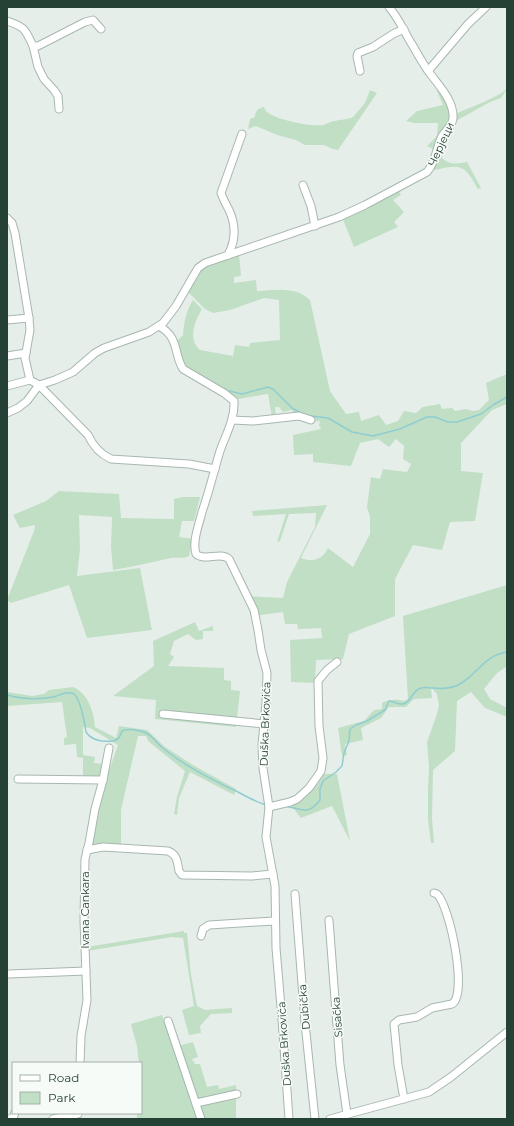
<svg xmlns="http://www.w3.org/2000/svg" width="514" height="1126" font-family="Montserrat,sans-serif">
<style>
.green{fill:#c0dfc5}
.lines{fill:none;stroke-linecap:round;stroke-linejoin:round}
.stream{stroke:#90cdd1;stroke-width:1.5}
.minor-casing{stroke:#a8b7b0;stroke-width:9}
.minor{stroke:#fff;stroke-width:7}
.labels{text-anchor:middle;stroke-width:3;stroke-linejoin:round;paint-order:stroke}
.street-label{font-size:11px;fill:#254136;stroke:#f7fbf8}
</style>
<rect width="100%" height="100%" fill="#e6eeea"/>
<g class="green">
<path d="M439,89c18,29 10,33 -4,61l-8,-4 10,-10 1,-13h-24l-8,-2 11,-10 26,-6 -6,-14z"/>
<path d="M507,89l-6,9 -11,4 -36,20 1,-8c16,-7 39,-15 52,-25z"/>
<path d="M370,90l7,3 -39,57 -5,-1 -9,-4h-19l-9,-5 -19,-5 -21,-9 -8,3 2,-10 5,-2c0,-6 3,-9 9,-10 1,2 1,4 3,5 9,8 45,15 56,13 4,-1 8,-4 12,-4 6,-2 12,-1 18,-4l12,-14z"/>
<path d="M445,136l-3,16v6c7,7 16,6 25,4l14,26 -3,1c-13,-23 -16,-26 -43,-19l-2,-1z"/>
<path d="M398,190l3,5 -8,5 11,12 -10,10 4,5 -44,20 -12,-30z"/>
<path d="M239,254l2,22 -7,1v6l22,-3 1,11c19,-1 39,-5 53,9l20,91 16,23 13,-2 2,9 18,-6 7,10 12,-4 6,-10 12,2 7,-6 17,-3 2,5 10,-1 3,3 11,-2 7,2 6,-1 10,-10 -3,-17 21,-9v30l-15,6 -31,33v28l22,2 -8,48 -25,1 -8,28 -29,-5 -18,34v37l-46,18 -6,25 -27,1 -1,23 -24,-1 -1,-42 32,-2 -1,-10 -23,1 -1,-5h-12l-2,-12 -29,4 -10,-20 39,2 4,-16 28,-55 1,-14 -27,1 -9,27 -3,1 9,-28 -33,2 -1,-5 75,-6 -26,53c12,5 22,1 27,-10l25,19 17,-33v-17l-3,-10 4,-30 9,2 3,-10 24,3 4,-8 -8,-5 1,-13 -8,-7 -7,8 -11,-8 -18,4 -9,23 -38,-4v-8l-19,1 -1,-20 28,-6 -2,-4 1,-4c-11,0 -22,0 -28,-11l-9,2 -4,-5h-4l1,10h-4l-4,-23 -36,6 -46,-26 -12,-30 9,-9c1,-13 3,-24 10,-35l9,9c-7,12 -15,30 -2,41l33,6 2,-11 14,2 1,-4 30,-3 -1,-40 -15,-2 -34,12 -17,3 -8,-4 -18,-18 9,-16 8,-8z"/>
<path d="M59,491l60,3 2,24 53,1v-20l9,-2h17l-6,24h-12l-3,16 14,2 -4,17c-5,3 -12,1 -18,2 -20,4 -39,9 -58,12l-2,-23 1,-30 -33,-2 1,34 -3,27 63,-8 12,62 -65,8 -18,-53 -58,18 -4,-3 27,-69 1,-6 -15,3 -7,-13 33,-14z"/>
<path d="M507,585v81l-11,8 -12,15 6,10 17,9v9l-22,-9 -14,-16 -14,9 -2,50 -22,19 -1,49 2,24h-3l-3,-24v-30l1,-22 -2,-25 10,-28 2,-9 -2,-11 -6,-7 1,11 -18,1 -8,8h-17l-8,11 -20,10 2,12 -18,4 2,11 -5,1 -4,-28 26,-7 10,-11 8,-1v-6c8,-4 13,-4 22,-2l4,-2 -5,-83z"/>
<path d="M195,622l4,9 14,-5v5h-10v8l-7,1 -8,-6 -14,7 -4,13 4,3 -6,9 56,2v12l7,1v9l9,1 -4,36 -81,-8 1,-19 -43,-4 41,-30 -1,-25z"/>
<path d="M73,687c15,6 21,25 22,40l21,11 3,-12 28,4 18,17 28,18 43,24 -2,6 -44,-23 -11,26 -2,17 -3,-1 3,-17 8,-26 -37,-30 -2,-5h-8l-17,74v38h-32l14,-60 15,-43 -28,-17 -7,-1v28l12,2 -1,6 9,1 -1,14 -19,3v-23l-6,-1 -1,-13 -12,1v-7l3,-1 -5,-35 -55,4v-14l25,4 12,-2 5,-4z"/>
<path d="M323,774h14l13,67 -18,-35 -31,12 -11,-14c14,-3 28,-17 33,-30z"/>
<path d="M184,931v2h3l4,42 6,31 8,4 27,-2v5l-21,1 -11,12 1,7 -12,2 -7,-25 12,-4 -11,-68 -11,-1 -85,14v-4z"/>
<path d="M162,1015l12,32 19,-5 5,15 -6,2 3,5h5l7,23 11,-2 1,4 17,-4v34h-99v-6h4v-50h-2l-2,-17 -6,-22z"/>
</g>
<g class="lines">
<g class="stream">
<path d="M225,390l17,4 26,-7 5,2 19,19 11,6"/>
<path d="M311,416l17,2 24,14 21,4 27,-7 27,-12h8l13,5h9l24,-8 12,-9 14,-8"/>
<path d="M7,695c15,4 31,5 46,2 6,-1 14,-7 21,-3 6,4 11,30 12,38 6,10 18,10 28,9l5,-3 3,-7c6,-3 18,-1 24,2 7,3 11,11 18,16 22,18 48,31 74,43 9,5 18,10 28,13"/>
<path d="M285,806c17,3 23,10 35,-6v-11l3,-8 13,-9 6,-6 2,-13 5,-12 1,-12 6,-4 11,-4 18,-11 4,-9c5,0 9,4 14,3 9,-2 9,-14 18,-16 4,-1 8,0 12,0 9,1 18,1 27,-4 19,-11 23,-28 47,-32"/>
</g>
<g class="minor-casing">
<g id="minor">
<path d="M7,21c18,6 18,8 26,25h5l47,-24 8,-2 8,9"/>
<path d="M33,46l5,21 6,12 10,11 4,6 1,13"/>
<path d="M360,71l-3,-15 1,-3 15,-6 20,-13 11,-5"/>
<path d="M428,71l40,-47 18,-17"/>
<path d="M303,185l8,21 4,20"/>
<path d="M7,218l5,5 3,10 14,85 1,12 -5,28 5,22 9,5 49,50c5,11 12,19 23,24l78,5 26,5"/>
<path d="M228,255c8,-15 8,-30 1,-45 -3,-6 -6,-11 -8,-17l21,-59"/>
<path d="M7,320l22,-2"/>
<path d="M159,326c21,12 14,27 24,43l41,24 10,8c1,18 -8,33 -14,50 -6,20 -11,41 -18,61 -3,13 -10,29 -6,42 9,8 24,-3 33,5l25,51 4,20 3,20 6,23 -1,30 -4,42 1,23 6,39 -3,30 9,49 1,62 6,71 7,100"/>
<path d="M7,356l19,-3"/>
<path d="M7,386l23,-6"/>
<path d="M7,413l11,-5 9,-7 12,-16 16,-5 18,-8 22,-19 9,-5 45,-16 14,-9 13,-17 22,-38 7,-5 134,-46 26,-12 62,-33c9,-10 9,-24 15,-36 4,-6 11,-11 11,-18 1,-18 -15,-33 -24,-46 -6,-8 -11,-17 -16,-26 -9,-14 -13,-26 -24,-39"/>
<path d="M232,420l21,1 46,-5 12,4"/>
<path d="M163,714l102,10"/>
<path d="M18,779l85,1"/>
<path d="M269,807l21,-5 7,-3 12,-11 12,-17 2,-13 -4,-32 -1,-45 9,-11 10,-8"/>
<path d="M87,850l16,-3 65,4c10,4 9,11 11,20l3,4 70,1 21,-2"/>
<path d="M295,894l10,129 10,96"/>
<path d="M329,920l11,145 7,49"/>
<path d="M201,936l2,-7 6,-4 65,-4"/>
<path d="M9,974l77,-3"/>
<path d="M168,1021l33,98"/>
<path d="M80,1063l1,-27 6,-36 -3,-79 1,-62 4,-16 6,-34 8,-29 6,-32"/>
<path d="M404,1099l-6,-34 -4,-41 5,-4 18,-3 15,-9 20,-4c16,-10 -2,-98 -15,-110l-3,-1"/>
<path d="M196,1103l41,-9"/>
<path d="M9,1119l4,-1 2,-5"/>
<path d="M53,1119l25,-5"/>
<path d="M330,1119l99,-27 22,-15 56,-45"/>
</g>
</g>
<use href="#minor" class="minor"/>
</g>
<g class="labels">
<g class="street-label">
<text transform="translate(441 144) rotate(-65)" y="4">Черјеци</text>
<text transform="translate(265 724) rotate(-88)" y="4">Duška Brkovića</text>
<text transform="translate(85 910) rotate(-90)" y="4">Ivana Cankara</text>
<text transform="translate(304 1007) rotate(-95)" y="4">Dubička</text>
<text transform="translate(337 1017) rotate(-94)" y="4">Sisačka</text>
<text transform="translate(284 1044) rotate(-94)" y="4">Duška Brkovića</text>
</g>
</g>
<rect width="514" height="1126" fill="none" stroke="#254136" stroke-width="16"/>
<rect x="12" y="1062" width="130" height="52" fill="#f7fbf8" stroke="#a3b1aa"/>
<rect x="20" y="1075" width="20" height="6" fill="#ffffff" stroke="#a3b1aa"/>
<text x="48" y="1082" font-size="12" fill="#254136">Road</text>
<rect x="20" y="1092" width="20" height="12" fill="#c0dfc5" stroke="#a3b1aa"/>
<text x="48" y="1102" font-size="12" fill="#254136">Park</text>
</svg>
